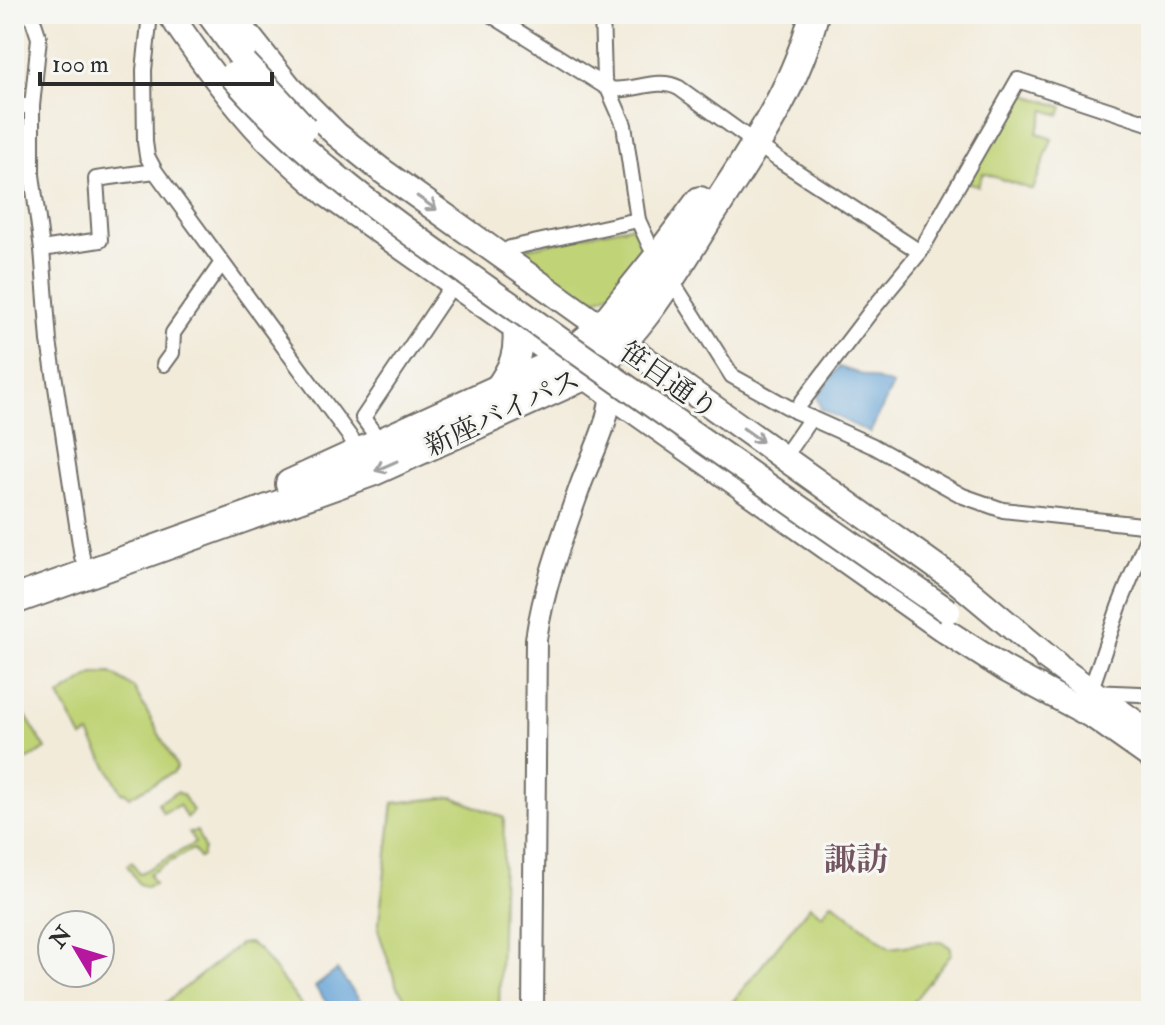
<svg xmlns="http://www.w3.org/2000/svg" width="1165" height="1025" font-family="'IM FELL Double Pica','Noto Serif JP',serif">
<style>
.green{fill:#c0d376;stroke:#767f50;stroke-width:2}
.water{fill:#63a2d5;stroke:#476680;stroke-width:2}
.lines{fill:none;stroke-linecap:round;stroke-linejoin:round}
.street-casing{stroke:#716e68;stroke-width:18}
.secondary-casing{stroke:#716e68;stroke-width:24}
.primary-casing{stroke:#716e68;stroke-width:28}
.highway-casing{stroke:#716e68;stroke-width:32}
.street{stroke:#fff;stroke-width:14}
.secondary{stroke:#fff;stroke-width:20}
.primary{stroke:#fff;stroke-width:24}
.highway{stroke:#fff;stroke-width:28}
.primary-bridge-casing{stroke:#716e68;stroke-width:28;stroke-linecap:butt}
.primary-bridge{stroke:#fff;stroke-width:24}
.oneway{stroke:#a0a0a0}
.labels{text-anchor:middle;stroke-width:6;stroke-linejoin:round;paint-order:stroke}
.street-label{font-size:28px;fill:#2b2b2b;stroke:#f6f6f2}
.quarter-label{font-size:32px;font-weight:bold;fill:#735661;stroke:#f6f6f2}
</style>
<rect width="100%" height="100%" fill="#f6f6f2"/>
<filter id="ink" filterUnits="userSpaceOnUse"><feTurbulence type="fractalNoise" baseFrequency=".0125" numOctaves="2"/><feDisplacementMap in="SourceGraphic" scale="16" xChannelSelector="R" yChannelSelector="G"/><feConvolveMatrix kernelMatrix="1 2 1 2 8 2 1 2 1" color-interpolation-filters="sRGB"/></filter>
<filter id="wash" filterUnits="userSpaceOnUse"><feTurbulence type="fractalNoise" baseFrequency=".006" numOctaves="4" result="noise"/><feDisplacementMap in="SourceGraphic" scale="32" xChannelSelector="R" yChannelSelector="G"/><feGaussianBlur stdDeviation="1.8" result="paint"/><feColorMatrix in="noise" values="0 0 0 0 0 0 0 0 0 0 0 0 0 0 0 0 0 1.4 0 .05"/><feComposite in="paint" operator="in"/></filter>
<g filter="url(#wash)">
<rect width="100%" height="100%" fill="#f2ebda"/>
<g class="green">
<path d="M1023,94l40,13 -3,8 -15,-5 -8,23 15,6 -19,51 -50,-17 -5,13 -11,-4 47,-83z"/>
<path d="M635,225l14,28c-14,15 -37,48 -59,46l-71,-41 3,-9z"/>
<path d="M111,673l23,15 43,79 -3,5 -45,25 -4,-5 -3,1 -33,-59 -7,4 -23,-42 34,-22z"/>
<path d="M24,713l22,36 -32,18v-48z"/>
<path d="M177,792l6,3 10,16 -6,7 -8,-13 -16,8 -5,-10z"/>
<path d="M453,797l51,21 -5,193h-84l-18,-24 -19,-57 15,-127z"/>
<path d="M197,831l7,18 -2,7 -3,2 -6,-9 -44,25 5,10 -8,3 -7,-3 -12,-19 5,-3 7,12 56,-31 -6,-11z"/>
<path d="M832,902l58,46 51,-7 10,7v6l-45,57h-181l85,-105 12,9z"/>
<path d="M250,943l10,8 46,60h-151l85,-67z"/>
</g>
<g class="water">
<path d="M839,367l54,18 -23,48 -49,-24 -4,-13z"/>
<path d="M337,970l31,41h-35l-18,-24z"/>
</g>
</g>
<g filter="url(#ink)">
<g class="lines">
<g class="street-casing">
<g id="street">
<path d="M31,14l8,24 -7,68v69l10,74 7,92 33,216"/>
<path d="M150,14l-6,56 1,72 2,14 8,15 206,281"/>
<path d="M490,14l119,75c24,4 48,-13 70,-1l100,72 141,92 -48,58 -77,101"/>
<path d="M602,14l2,65 20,46 14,95 12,26 9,10"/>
<path d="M14,106h18"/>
<path d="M14,176l18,-1"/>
<path d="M42,249l58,-9 -4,-61 59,-8"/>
<path d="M920,252l98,-172 133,44"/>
<path d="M502,256l8,-8 128,-28"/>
<path d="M670,278l62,98 63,35 78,35 90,50 40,14 148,16"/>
<path d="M164,364l8,-11 1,-20 48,-69"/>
<path d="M381,443l-18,-25 90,-134"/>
<path d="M784,457l27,-39"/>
<path d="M1151,528l-32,79 -29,85 50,2 11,3"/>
</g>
</g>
<g class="secondary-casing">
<path id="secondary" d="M533,1011l3,-372c8,-54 27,-104 45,-155 11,-30 33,-69 29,-101"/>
</g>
<g class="primary-casing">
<g id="primary">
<path d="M170,14c29,43 59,85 94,122 20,21 43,40 64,59l619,437 58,37 89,48"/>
<path d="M209,14l36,49"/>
<path d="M231,14l59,74 46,46 45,36 578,413 98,82"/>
<path d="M1046,658l105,76"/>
<path d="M1083,709l68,48"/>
</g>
</g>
<g class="highway-casing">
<g id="highway">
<path d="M498,390c15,-21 22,-36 19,-62"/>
<path d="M290,484l272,-124 39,-32 58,-72 41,-55"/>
<path d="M14,600l360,-129 210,-95c53,-38 89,-102 124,-157 42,-66 87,-128 106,-205"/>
</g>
</g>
<use href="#street" class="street"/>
<use href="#secondary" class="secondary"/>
<use href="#primary" class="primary"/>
<use href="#highway" class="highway"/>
<g class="primary-bridge-casing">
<g id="primary-bridge">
<path d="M245,63l60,65"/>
<path d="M231,75c83,95 187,164 290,237 141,101 284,200 427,299"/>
</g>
</g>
<use href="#primary-bridge" class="primary-bridge"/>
</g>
<defs><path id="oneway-shaft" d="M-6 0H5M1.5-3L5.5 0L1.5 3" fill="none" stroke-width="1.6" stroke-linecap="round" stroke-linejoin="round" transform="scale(2)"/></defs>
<g class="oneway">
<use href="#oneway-shaft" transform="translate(427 203) rotate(35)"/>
<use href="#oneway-shaft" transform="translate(753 435) rotate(35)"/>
<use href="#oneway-shaft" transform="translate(386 466) rotate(156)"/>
</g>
</g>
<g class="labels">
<g class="street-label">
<text transform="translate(669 380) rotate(35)" y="10">笹目通り</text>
<text transform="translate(502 412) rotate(-25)" y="10">新座バイパス</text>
</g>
<g class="quarter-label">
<text x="856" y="870">諏訪</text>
</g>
</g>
<rect width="1165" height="1025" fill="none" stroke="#f6f6f2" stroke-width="48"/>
<g transform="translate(76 949) rotate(308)"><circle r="38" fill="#f6f6f2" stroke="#a5a5a2" stroke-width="2"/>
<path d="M0-6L14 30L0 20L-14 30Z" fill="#b5179e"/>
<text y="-12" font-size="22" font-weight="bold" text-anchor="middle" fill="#2b2b2b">N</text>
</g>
<path d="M40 72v12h232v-12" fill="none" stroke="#2b2b2b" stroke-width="4"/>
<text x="52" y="72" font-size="24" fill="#2b2b2b" stroke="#f6f6f2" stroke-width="6" paint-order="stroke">100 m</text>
</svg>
